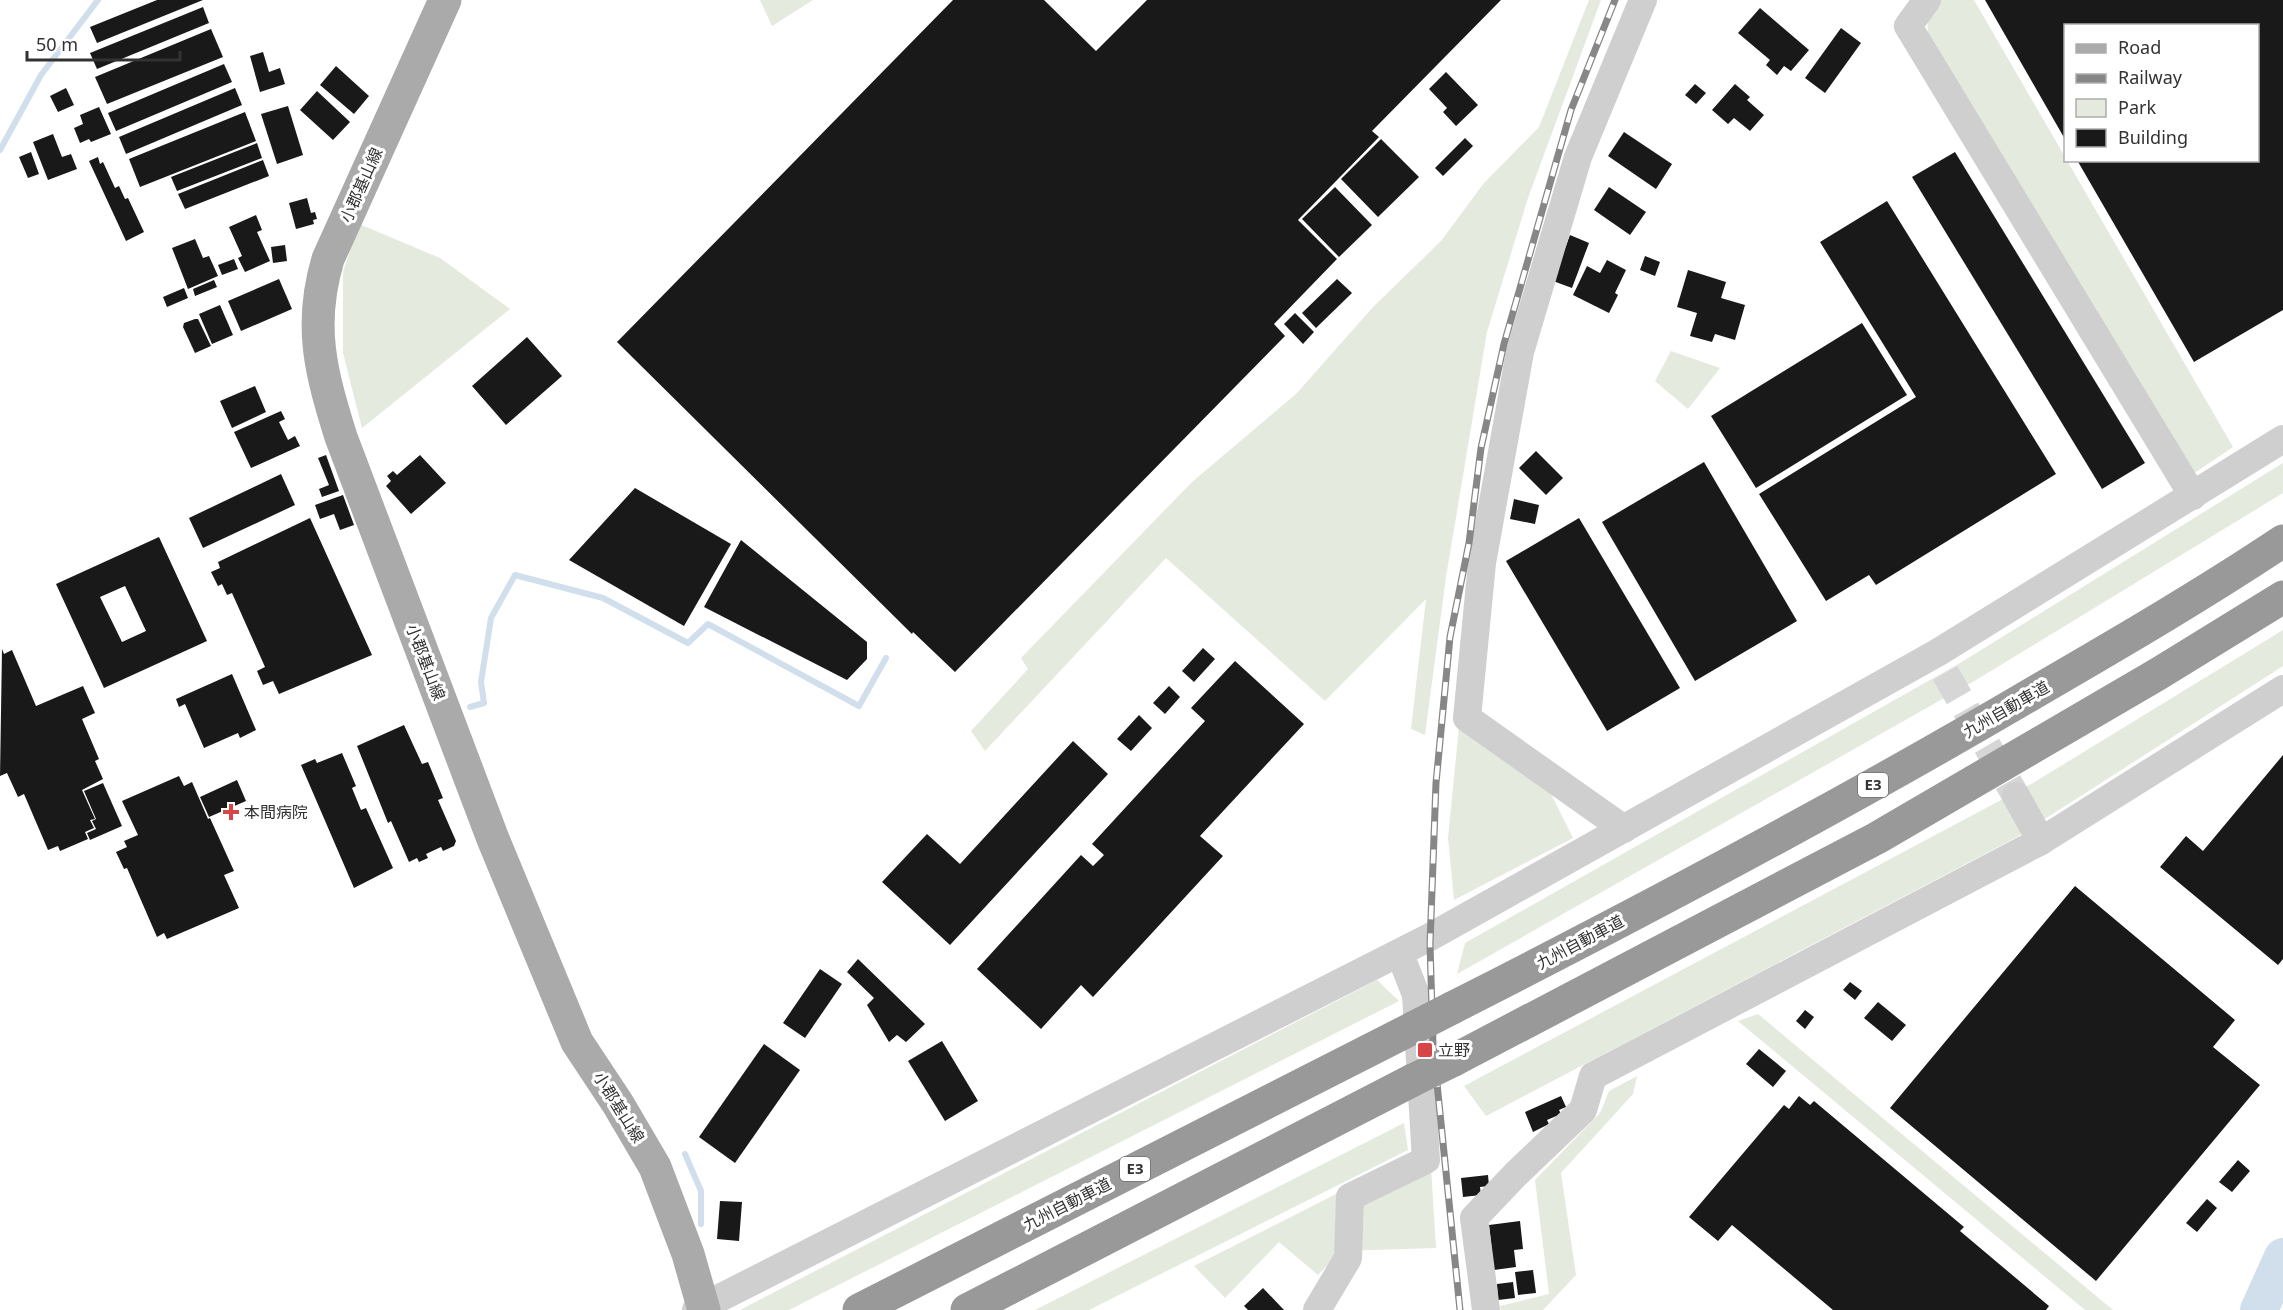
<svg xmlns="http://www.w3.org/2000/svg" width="2283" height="1310" font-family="'Noto Sans','Noto Sans JP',sans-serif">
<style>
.green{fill:#e4eade}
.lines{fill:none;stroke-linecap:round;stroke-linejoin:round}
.stream{stroke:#d0dfeb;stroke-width:6}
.river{stroke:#d0dfeb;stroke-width:38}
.building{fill:#191919;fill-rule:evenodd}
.minor-tunnel{stroke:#d6d6d6;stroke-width:28;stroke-dasharray:28 14;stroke-linecap:butt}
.minor{stroke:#cfcfcf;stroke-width:28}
.major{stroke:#aaa;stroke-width:33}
.highway{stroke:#999;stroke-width:33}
.rail-casing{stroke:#878787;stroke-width:7}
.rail{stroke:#fff;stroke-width:4.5;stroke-dasharray:14;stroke-linecap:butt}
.highway-bridge{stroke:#999;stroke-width:33}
.poi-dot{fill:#d84546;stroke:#fff;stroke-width:2}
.labels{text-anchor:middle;stroke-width:6;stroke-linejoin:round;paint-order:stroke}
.shield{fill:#fff;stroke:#707070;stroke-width:1.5}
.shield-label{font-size:15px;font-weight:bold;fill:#323232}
.street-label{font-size:16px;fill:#323232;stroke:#fff}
.poi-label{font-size:16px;fill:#323232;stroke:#fff;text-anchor:start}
</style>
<rect width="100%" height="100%" fill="#fff"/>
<g class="green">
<path d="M760,0h53l-41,26z"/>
<path d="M1589,0h12l-73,198 -41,134 -41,245 -21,158 -14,-6 15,-130 -101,102 -159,-143 -181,193 -14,-20 57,-62 -7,-11 171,-176 105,-89 76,-86 68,-66 43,-58 55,-56z"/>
<path d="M1936,0h38l259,447 -37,25 -10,-3 -258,-436 -1,-18z"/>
<path d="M359,224l81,34 70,51 -148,119 -19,-75v-81z"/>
<path d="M1671,351l49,17 -32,41 -33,-28z"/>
<path d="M2283,463v30l-307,187 -519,294 8,-31 495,-280z"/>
<path d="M2283,630v36l-266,171 -531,279 -22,-30 569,-303z"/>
<path d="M1459,727l90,63 24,48 -119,62 -6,-62z"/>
<path d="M1377,980l22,21 -610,309h-49z"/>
<path d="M1758,1014l355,296h-28l-347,-289z"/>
<path d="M1637,1076l-4,18 -72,79 15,102 -33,35h-42l-1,-4 49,-12 -14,-114 65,-67 9,-22z"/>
<path d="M1404,1123l4,27 -319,160h-54z"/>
<path d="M1431,1168l5,80 -95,3 -23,24 -39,-33 -54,56 -31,-32 148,-75z"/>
</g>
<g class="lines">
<g class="stream">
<path d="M0,150l41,-75 57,-75"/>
<path d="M470,707l14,-4 -3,-21 10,-64 24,-43 88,23 85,45 20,-19 151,82 27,-48"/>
<path d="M685,1154l16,37v33"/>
</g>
<path class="river" d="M2259,1310l24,-53"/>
</g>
<g class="building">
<path d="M157,0h46l-106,43 -7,-16z"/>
<path d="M953,0h91l52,51 51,-51h354l-129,131 7,6 -81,83 39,39 -63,65 11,12 -330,336 -42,-40 -1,2 -295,-292z"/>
<path d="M1985,0h298v310l-89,52 -117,-202h181v-134h-192v115z"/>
<path d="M203,7l6,16 -112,46 -7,-16z"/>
<path d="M1760,8l49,42 -18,21 -7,-5 -7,9 -11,-10 4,-5 -32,-27z"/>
<path d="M1841,28l20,15 -36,50 -20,-15z"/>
<path d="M211,29l12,28 -116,47 -12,-27z"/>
<path d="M263,52l6,20 11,-4 5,16 -25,8 -10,-36z"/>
<path d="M224,64l8,18 -116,49 -8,-18z"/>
<path d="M336,66l33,30 -15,18 -34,-29z"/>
<path d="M1446,72l32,33 -22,21 -13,-14 4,-4 -18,-19z"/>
<path d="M1695,84l11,9 -10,11 -11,-9z"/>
<path d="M1735,84l15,13 -3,3 17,15 -14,16 -16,-13 -6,6 -16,-14z"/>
<path d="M66,88l8,17 -16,7 -8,-16z"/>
<path d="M235,88l7,17 -116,49 -7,-17z"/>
<path d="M317,91l33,31 -17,18 -33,-30z"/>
<path d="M288,106l15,49 -26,9 -16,-50z"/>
<path d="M99,107l12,27 -20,8 -2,-3 -9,4 -6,-15 9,-4 -3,-9z"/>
<path d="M245,112l11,29 -116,46 -11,-28z"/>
<path d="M1624,132l48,32 -16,25 -48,-33z"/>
<path d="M53,134l9,23 9,-3 6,15 -29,11 -15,-38z"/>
<path d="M1465,138l8,8 -30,30 -8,-8z"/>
<path d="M1381,139l38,38 -41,40 -37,-38z"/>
<path d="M257,143l5,15 -85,33 -6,-14z"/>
<path d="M31,152l8,22 -11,4 -9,-21z"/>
<path d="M1955,152l190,311 -43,26 -190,-312z"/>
<path d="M98,157l2,7 3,-2 12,26 4,-2 6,13 3,-1 16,34 -18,9 -37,-80z"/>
<path d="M263,160l6,16 -84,33 -7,-15z"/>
<path d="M1335,187l37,38 -33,32 -37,-38z"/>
<path d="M1609,187l37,25 -16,23 -36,-25z"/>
<path d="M307,198l4,15 4,-1 2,7 -4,1 1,4 -18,5 -7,-26z"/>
<path d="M1887,201l169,273 -180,111 -7,-10 -43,26 -67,-107 157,-97 -96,-155z"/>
<path d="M256,215l6,15 -5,2 13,29 -25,11 -7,-14 4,-2 -13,-29z"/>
<path d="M1570,235l19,8 -17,45 -19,-7z"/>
<path d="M195,239l8,19 6,-2 9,20 -30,13 -16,-41z"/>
<path d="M285,245l2,16 -14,2 -2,-16z"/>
<path d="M1645,256l15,6 -5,14 -15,-6z"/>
<path d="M234,259l4,10 -16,6 -4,-10z"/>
<path d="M1607,260l19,10 -11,23 3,2 -9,18 -36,-18 14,-29 13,7z"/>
<path d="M1688,270l38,12 -5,16 24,7 -10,35 -20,-6 -3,8 -22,-6 7,-23 -20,-6z"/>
<path d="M279,279l13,30 -51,22 -13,-30z"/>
<path d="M1337,279l15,14 -36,35 -14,-15z"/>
<path d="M214,280l3,7 -22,9 -2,-7z"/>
<path d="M184,288l4,10 -21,9 -4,-10z"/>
<path d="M220,305l13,30 -21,9 -13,-30z"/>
<path d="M1295,313l19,19 -11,12 -19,-20z"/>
<path d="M195,319h3l13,27 -16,7 -12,-26 1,-4z"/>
<path d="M1862,323l45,72 -151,93 -45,-72z"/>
<path d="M527,337l35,39 -56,49 -34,-39z"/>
<path d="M255,386l11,26 -34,16 -12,-27z"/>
<path d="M281,411l4,8 -6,3 9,18 7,-4 5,10 -49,22 -17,-36z"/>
<path d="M1536,451l27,27 -17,17 -27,-27z"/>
<path d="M326,455l13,36 -17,6 -3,-8 10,-4 -11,-27z"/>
<path d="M420,455l26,28 -35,31 -25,-28 5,-5 -4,-5 6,-5 4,4z"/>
<path d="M1704,462l93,159 -102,60 -93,-159z"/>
<path d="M281,474l14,31 -92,43 -14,-30z"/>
<path d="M635,488l96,56 -47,82 -115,-66z"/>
<path d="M343,495l11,30 -14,5 -6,-16 -14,5 -5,-14z"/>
<path d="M1514,499l25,6 -4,19 -25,-5z"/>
<path d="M310,518l62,137 -93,39 -6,-13 -10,4 -6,-14 8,-4 -33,-74 -5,2 -5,-11 -4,2 -7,-14 9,-4 -2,-6z"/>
<path d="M1579,518l101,170 -73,43 -101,-170z"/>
<path d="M159,537l48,104 -103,47 -48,-104zM125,586l21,45 -24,11 -22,-45z"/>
<path d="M741,540l126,102v17l-20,21 -143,-73z"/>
<path d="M1203,648l12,11 -21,23 -12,-11z"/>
<path d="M2,649l2,5 8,-4 24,56 47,-20 12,27 -13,6 17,40 -4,2 8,18 -21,11 13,29 -5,1 4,8 -9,4 3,7 -28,12 -2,-5 -10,4 -24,-56 -6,3 -11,-24 -7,3z"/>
<path d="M1235,661l69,63 -104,112 23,20 -130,141 -12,-12 -40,44 -64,-60 104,-114 12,11 11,-11 -12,-11 113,-123 -14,-13z"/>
<path d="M232,674l24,56 -16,8 -2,-5 -34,15 -19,-44 -6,3 -3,-8z"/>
<path d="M1169,686l11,11 -15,17 -12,-11z"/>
<path d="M1139,715l13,13 -21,23 -14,-12z"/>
<path d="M404,725l18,39 6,-2 15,36 -5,2 18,41 -2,5 -11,5 -2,-4 -15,7 2,4 -9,4 -2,-4 -8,4 -18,-41 -3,2 -31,-77z"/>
<path d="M1073,741l35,33 -158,171 -68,-63 45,-48 33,30z"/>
<path d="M342,753l14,33 -4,2 9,22 5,-2 27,60 -39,20 -53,-123 14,-6 2,4z"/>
<path d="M2283,755v204l-5,6 -118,-98 26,-31 17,15z"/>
<path d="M179,776l5,10 8,-4 16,37 2,-1 24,53 -10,4 15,33 -72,31 -3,-6 -7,4 -30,-69 -3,1 -8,-17 11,-5 -3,-6 14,-6 -16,-34z"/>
<path d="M237,780l9,21 -37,16 -9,-20z"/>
<path d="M103,783l19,43 -32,14 -3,-7 9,-4 -4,-8 4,-2 -12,-28z"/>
<path d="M2075,886l160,134 -22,27 47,38 -164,196 -206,-173z"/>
<path d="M858,959l67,65 -19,18 -9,-7 -8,7 -22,-37 7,-7 -27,-26z"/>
<path d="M820,969l22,15 -37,54 -22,-15z"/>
<path d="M1850,982l12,9 -7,9 -12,-10z"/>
<path d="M1878,1002l28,23 -14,16 -28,-23z"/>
<path d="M1805,1010l9,7 -9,12 -9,-8z"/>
<path d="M942,1041l36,60 -33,20 -37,-60z"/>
<path d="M764,1044l36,26 -65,93 -36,-26z"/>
<path d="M1759,1049l27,22 -13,16 -27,-23z"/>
<path d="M1561,1096l5,11 -7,3 2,4 -14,6 2,4 -16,8 -8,-20z"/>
<path d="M1799,1096l11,9 4,-4 150,126 -4,4 89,75 -3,4h-213l-101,-85 -14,16 -29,-24 95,-112 5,4z"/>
<path d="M2238,1160l12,11 -18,21 -13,-10z"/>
<path d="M1488,1175l1,11 -9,1 1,8 -18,2 -2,-19z"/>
<path d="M2207,1199l10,9 -20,24 -11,-9z"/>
<path d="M720,1201l22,1 -3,39 -22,-2z"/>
<path d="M1520,1221l3,28 -9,1 2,17 -22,3 -5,-45z"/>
<path d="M1533,1270l3,23 -18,2 -3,-23z"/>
<path d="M1513,1282l2,16 -17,2 -1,-16z"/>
<path d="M1263,1288l21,22h-36l-4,-4z"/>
</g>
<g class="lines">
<path class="minor-tunnel" d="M1945,673l71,123"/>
<g class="minor">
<path d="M1927,0l-19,26 285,470"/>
<path d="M2016,796l25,45"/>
<path d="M1624,829l-157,-111 15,-155 38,-211 58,-195 65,-157"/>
<path d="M696,1310l734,-373 507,-284 346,-214"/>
<path d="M1317,1310l31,-52 2,-61 76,-37 -10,-165 -16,-41"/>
<path d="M1486,1310l-12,-92 43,-45 66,-63 10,-34 448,-235 242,-152"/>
</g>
<path class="major" d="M445,0l-117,259c-20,67 -7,114 13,178l152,402 84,203 41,62 37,63 33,87 16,56"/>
<g class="highway">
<path d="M1452,1008c199,-101 397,-206 590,-320 81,-47 163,-95 241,-147"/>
<path d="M1454,1060l423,-222 281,-164 125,-77"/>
<path d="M859,1310l554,-282"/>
<path d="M967,1310l446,-230"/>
</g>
<g class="rail-casing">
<path id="rail" d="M1460,1310l-27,-266 -3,-100 6,-161 14,-146 19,-94 12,-95 23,-104 67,-234 44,-110"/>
</g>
<use href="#rail" class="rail"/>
<g class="highway-bridge">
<path d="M1413,1028l39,-20"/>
<path d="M1413,1080l41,-20"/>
</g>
</g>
<g class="poi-dot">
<path d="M228 803h6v6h6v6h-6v6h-6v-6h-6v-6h6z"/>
<rect x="1417" y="1042" width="16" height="16" rx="3"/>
</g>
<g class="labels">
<g class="shield">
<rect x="1858" y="773" width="30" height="24" rx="4.5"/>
<rect x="1120" y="1157" width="30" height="24" rx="4.5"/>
</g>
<g class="shield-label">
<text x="1873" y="790">E3</text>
<text x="1135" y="1174">E3</text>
</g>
<g class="street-label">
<text transform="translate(361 185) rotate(-66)" y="6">小郡基山線</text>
<text transform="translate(426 662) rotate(69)" y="6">小郡基山線</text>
<text transform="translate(2006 709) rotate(-30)" y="6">九州自動車道</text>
<text transform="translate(1580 942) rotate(-28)" y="6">九州自動車道</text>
<text transform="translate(619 1107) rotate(58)" y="6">小郡基山線</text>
<text transform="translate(1067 1204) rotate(-27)" y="6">九州自動車道</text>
</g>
<g class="poi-label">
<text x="244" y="818">本間病院</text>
<text x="1438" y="1056">立野</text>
</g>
</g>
<rect x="2064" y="24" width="195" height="138" fill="#ffffff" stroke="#adadad" stroke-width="1.5"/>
<rect x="2076" y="44" width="30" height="9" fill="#aaaaaa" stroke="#adadad" stroke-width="1.5"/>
<text x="2118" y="54" font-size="18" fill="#323232">Road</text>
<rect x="2076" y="74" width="30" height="9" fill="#878787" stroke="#adadad" stroke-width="1.5"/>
<text x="2118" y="84" font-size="18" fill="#323232">Railway</text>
<rect x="2076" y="99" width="30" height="18" fill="#e4eade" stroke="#adadad" stroke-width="1.5"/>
<text x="2118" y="114" font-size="18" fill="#323232">Park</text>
<rect x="2076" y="129" width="30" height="18" fill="#191919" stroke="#adadad" stroke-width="1.5"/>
<text x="2118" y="144" font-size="18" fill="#323232">Building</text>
<path d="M27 51v9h153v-9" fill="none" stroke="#323232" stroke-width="3"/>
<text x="36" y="51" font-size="18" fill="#323232" stroke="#ffffff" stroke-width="4.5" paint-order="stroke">50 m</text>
</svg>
